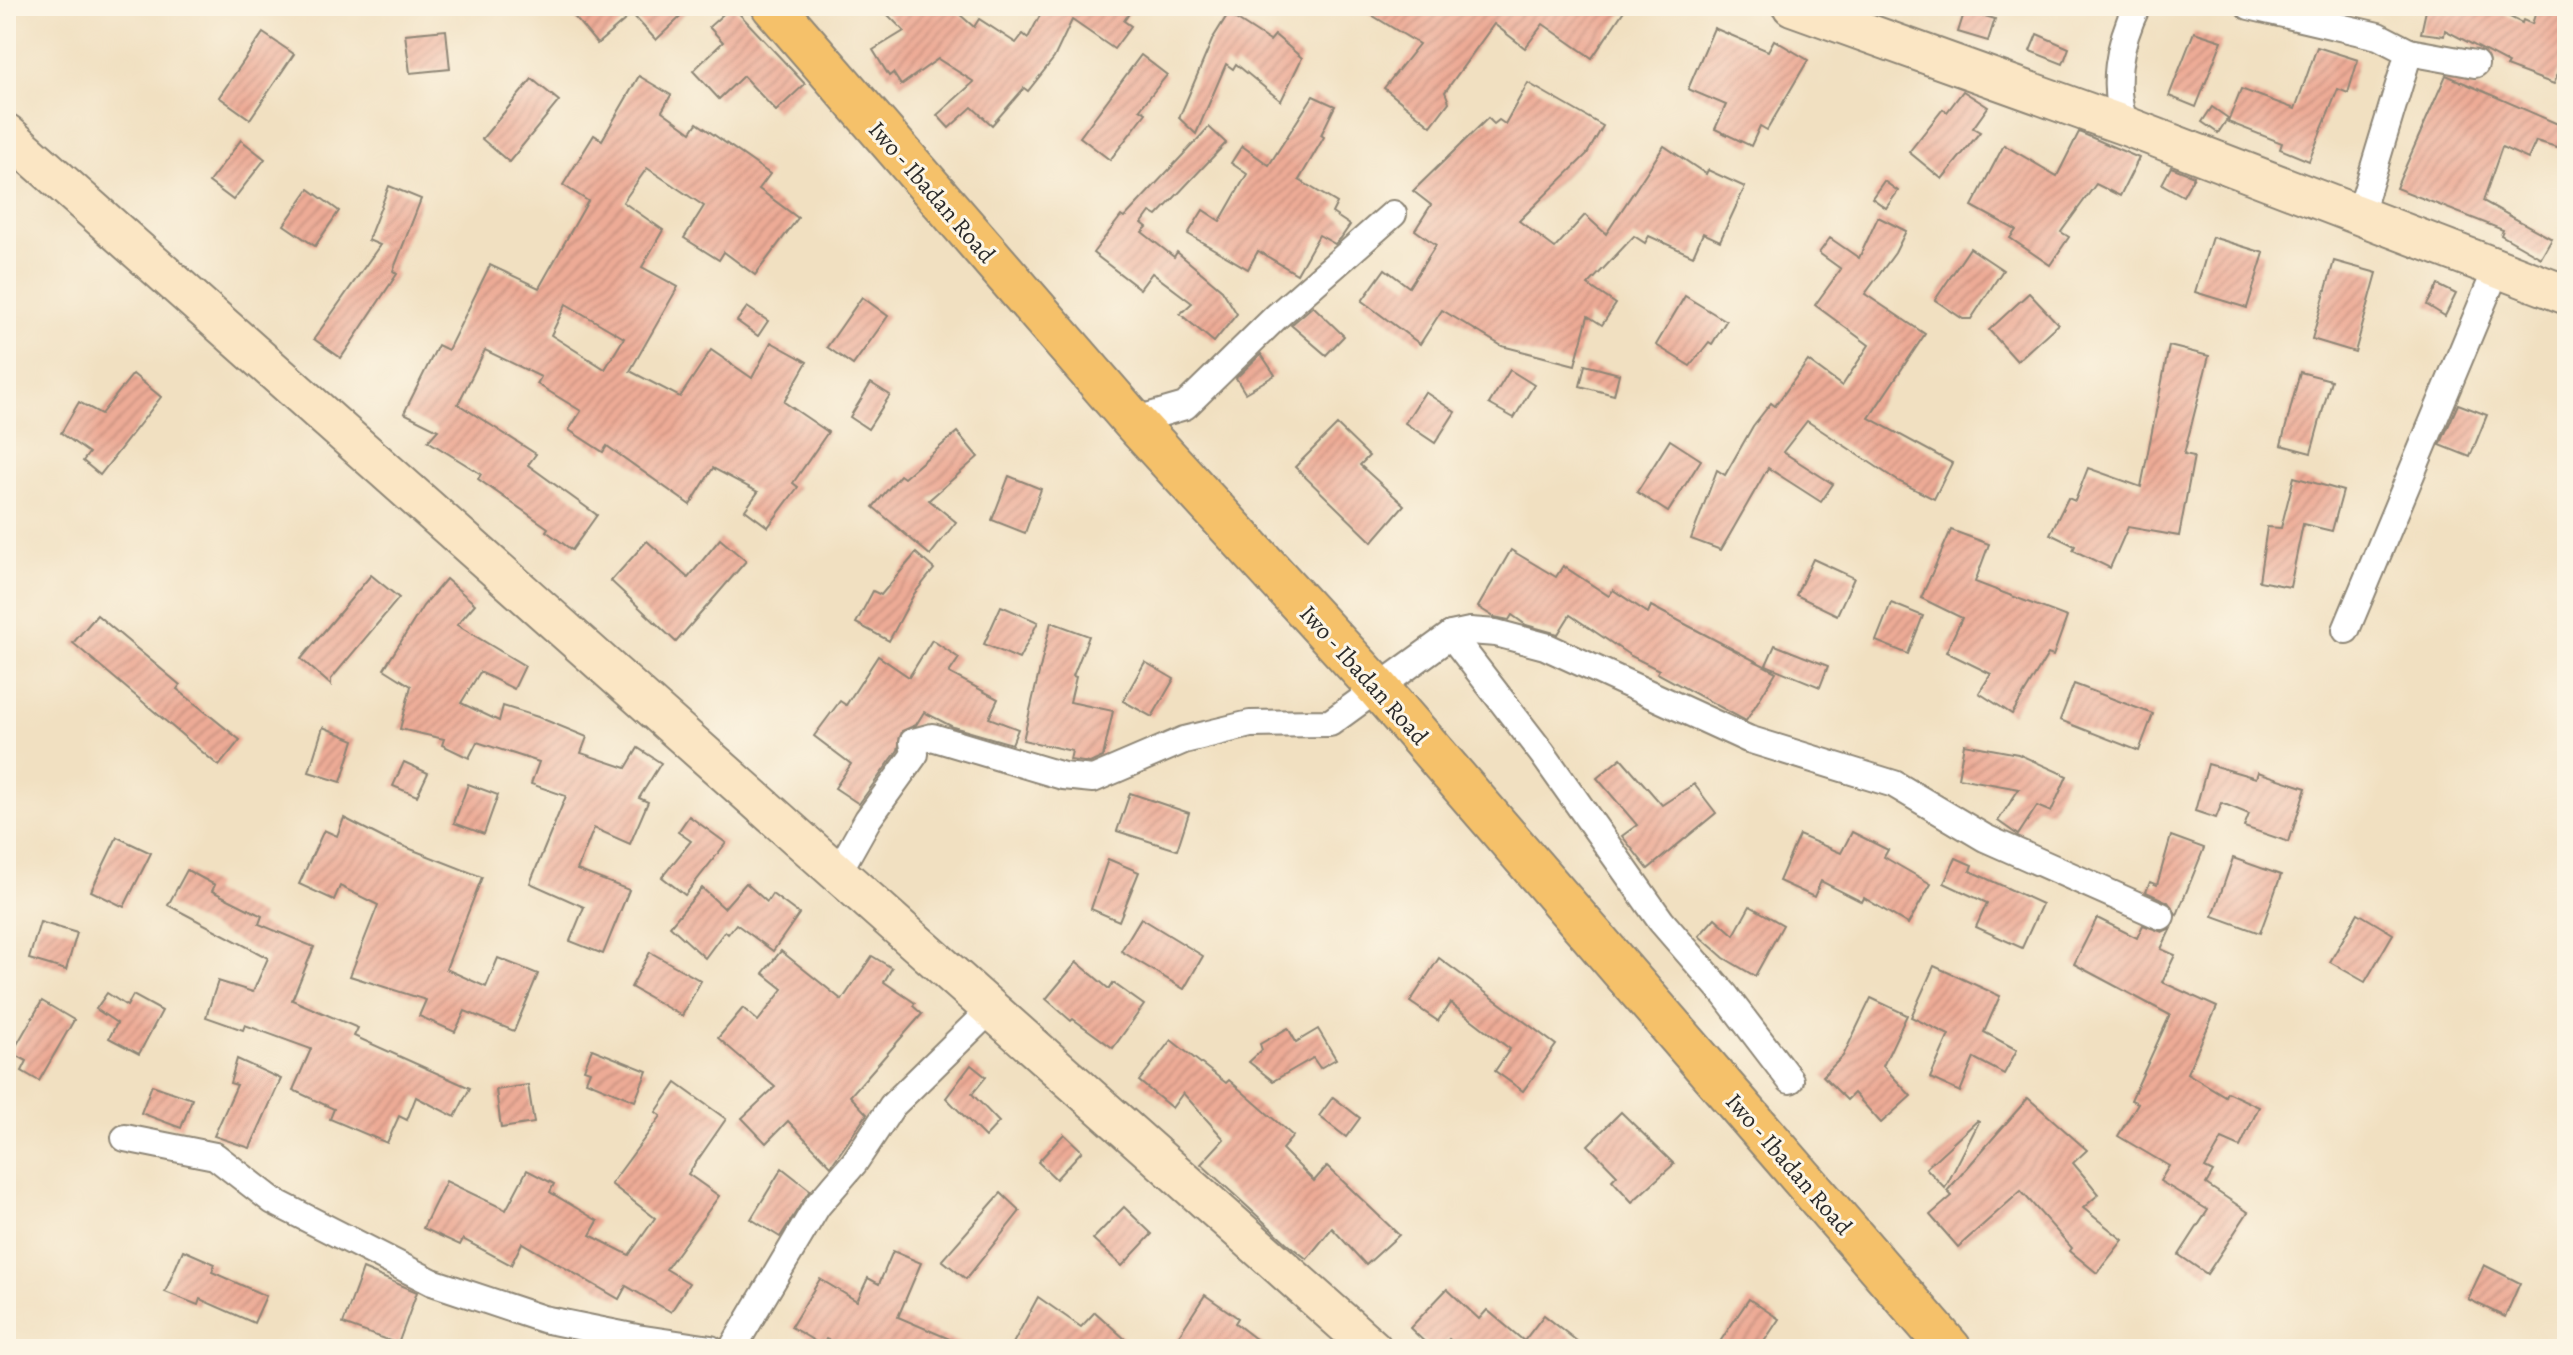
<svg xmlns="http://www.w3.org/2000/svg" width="2573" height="1355" font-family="Alegreya,serif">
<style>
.building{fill:url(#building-hatch);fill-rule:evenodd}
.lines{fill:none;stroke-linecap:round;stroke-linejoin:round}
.street-casing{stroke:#8e8676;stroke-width:30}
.secondary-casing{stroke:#8e8676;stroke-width:42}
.primary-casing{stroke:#8e8676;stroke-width:46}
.street{stroke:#fff;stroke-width:26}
.secondary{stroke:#fbe6c4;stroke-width:38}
.primary{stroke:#f5c16b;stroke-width:42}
.labels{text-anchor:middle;stroke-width:6;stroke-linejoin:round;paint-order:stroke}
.street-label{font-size:24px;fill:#2b2b2b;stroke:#fcf5e5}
</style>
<defs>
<pattern id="building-hatch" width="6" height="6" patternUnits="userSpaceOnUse" patternTransform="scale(2)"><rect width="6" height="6" fill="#edab96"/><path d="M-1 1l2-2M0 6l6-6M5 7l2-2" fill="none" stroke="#cb9381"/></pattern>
</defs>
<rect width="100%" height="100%" fill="#fcf5e5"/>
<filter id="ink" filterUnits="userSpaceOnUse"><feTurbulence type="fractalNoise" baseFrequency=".0125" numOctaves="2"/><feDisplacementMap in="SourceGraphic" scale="16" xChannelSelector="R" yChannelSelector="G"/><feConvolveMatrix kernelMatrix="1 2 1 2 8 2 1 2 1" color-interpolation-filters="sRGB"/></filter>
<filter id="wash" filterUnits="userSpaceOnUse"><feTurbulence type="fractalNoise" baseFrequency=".006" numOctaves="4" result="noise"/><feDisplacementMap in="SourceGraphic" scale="32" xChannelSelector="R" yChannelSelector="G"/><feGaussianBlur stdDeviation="1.8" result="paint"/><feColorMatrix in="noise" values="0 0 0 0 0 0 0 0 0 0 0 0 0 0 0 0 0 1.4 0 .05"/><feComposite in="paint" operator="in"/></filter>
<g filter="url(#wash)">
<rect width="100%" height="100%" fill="#f1e0c1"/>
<g id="blocks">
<g class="building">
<path d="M582,6h110l-36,34 -24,-26 -35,30 -25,-30z"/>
<path d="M732,6l73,78 -29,27 -33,-35 -24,23 -26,-28 30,-29 -14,-15z"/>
<path d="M879,6h71l24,21 5,-8 37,24 7,-9 5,4 17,-32h89l-10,15 7,5 -17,23 -42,-29 -18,38 -26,33 -4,-3 -32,37 -20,-18 -23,21 -12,-13 37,-33 -36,-23 -37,26 -8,-12 -4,3 -16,-26 31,-19z"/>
<path d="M1357,6h270l-35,52 -49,-34 -18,24 -31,-24 -49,68 4,10 -18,24 -47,-38 35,-44z"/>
<path d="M2427,6h61l34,17 1,-3 9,4 6,-18h29v44l-13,34 -48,-18 2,-3 -63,-33 -1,6 -23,-3z"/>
<path d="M1965,10l30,9 -7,22 -30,-9z"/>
<path d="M1228,14l42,27 5,-6 27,23 -21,43 -45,-37 -3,5 -7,-5 -30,70 -17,-16 34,-80z"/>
<path d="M1714,28l54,23 6,-11 34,20 -41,70 -7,-4 -9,20 -36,-17 11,-24 -38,-16z"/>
<path d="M446,30l4,39 -40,4 -5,-39z"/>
<path d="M2194,32l28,9 -26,66 -27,-11z"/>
<path d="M263,33l31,21 -44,65 -31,-22z"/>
<path d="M2037,34l32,14 -6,16 -33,-13z"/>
<path d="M2317,47l41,13 -10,33 -10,-4 -29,72 -29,-12 2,-6 -54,-21 13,-33 54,20z"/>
<path d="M1141,55l26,20 -27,34 6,4 -36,47 -30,-23z"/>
<path d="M2446,75l121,53v22l-31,-9 -8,18 -26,-12 -19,54 69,38 -11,19 -40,-23 2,-5 -107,-42z"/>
<path d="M639,76l32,19 -9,16 29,21 6,-9 73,51 -11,15 39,29 -43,57 -31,-23 -5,8 -35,-22 20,-32 -57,-38 -24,34 40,28 -21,37 36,20 -48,84 50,26 31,-47 41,28 19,-36 36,20 -23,40 44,30 -35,51 5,4 -30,40 -23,-17 13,-18 -45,-24 -23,37 -83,-59 -4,6 -34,-22 12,-19 -44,-27 4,-7 -56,-27 -27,54 78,50 -8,11 69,50 -25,35 -26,-19 2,-3 -70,-49 3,-5 -53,-33 10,-11 -34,-17 34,-68 10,5 42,-85 49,23 49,-87 -25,-16 31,-50 8,5zM566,304l58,34 -19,31 -54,-34z"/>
<path d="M532,79l27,22 -50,61 -27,-23z"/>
<path d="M1528,83l75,43 -16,28 -68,67 36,27 30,-33 21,19 58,-88 42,28 2,-4 37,17 -25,54 -17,-8 -10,23 -44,-20 -4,7 -11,-7 -46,49 28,19 -14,21 -14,-9 -13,49 -73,-19 -60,-36 -22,34 -58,-43 23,-32 24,18 27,-42 -21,-15 16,-25 -18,-14 75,-73 6,6 5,-4 6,4z"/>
<path d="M1963,91l25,16 -15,21 7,4 -38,47 -33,-27 34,-43 4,3z"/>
<path d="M1313,96l22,10 -14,29 3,2 -25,43 38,23 -5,10 18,12 -9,13 -6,6 -16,-9 -22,39 -39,-23 -10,18 -60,-35 15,-24 17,11 27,-47 -16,-11 11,-17 27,19z"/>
<path d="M2212,107l16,11 -10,15 -16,-11z"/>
<path d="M1209,127l17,16 -69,73 -7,-4 -8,11 5,4 -5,5 32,25 3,-5 45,38 15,24 -23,28 -34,-28 12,-11 -40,-30 -12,16 -47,-36 28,-37 3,2z"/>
<path d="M2079,132l60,26 -19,38 -24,-12 -35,48 8,5 -19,28 -40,-27 6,-8 -44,-24 32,-61 53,31z"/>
<path d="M241,140l24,19 -32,41 -24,-18z"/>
<path d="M2171,167l23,9 -11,20 -21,-12z"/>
<path d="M1884,181l14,10 -12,17 -14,-10z"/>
<path d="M389,186l32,13 -28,72 4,3 -56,84 -27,-19 66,-94 -12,-5z"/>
<path d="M309,189l30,22 -24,35 -31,-21z"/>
<path d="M1878,217l28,14 -11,22 -30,41 60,40 -56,84 83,45 -18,36 -36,-18 -91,-60 -24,31 50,32 -12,18 -53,-34 -47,82 -30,-11 26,-69 8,5 28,-49 18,-23 4,3 33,-45 34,25 27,-41 -54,-40 26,-36 -22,-16 11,-15 29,20z"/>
<path d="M2212,237l52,16 -17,55 -52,-16z"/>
<path d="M1970,248l33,22 -32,49h-8l-28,-19z"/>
<path d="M2334,261l43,12 -22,79 -43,-13z"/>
<path d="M2438,285l18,9 -11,22 -18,-11z"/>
<path d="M2029,293l29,31 -41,37 -28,-31z"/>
<path d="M1685,296l41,25 -14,23 -3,-2 -19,24 -34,-21z"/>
<path d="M862,297l26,19 -35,49 -26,-18z"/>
<path d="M1313,306l31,30 -18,19 -35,-30z"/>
<path d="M747,307l21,14 -10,15 -21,-15z"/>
<path d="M2169,346l40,10 -25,98 10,2 -15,80 -51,-9 -18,41 -37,-18 2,-4 -25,-12 18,-36 7,3 13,-33 53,19z"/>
<path d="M1261,354l14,21 -30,18 -9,-15z"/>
<path d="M1585,365l34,9 -5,21 -34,-9z"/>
<path d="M1510,370l24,15 -20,33 -25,-14z"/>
<path d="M2300,372l31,8 -20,73 -30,-8z"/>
<path d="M133,374l28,23 -61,78 -17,-14 6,-8 -28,-20 18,-31 22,12z"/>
<path d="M871,383l19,12 -22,34 -18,-12z"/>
<path d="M1425,392l30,20 -20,31 -30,-20z"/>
<path d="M2458,404l29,11 -17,42 -30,-12z"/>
<path d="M1337,425l32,31 -9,9 44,40 -32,37 -77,-75z"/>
<path d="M957,432l21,25 -49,43 27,22 -26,33 -57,-48 27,-32 4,3z"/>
<path d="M1670,440l31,20 -33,52 -31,-20z"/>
<path d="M1009,476l32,13 -16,44 -33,-13z"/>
<path d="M2294,477l49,14 -11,40 -29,-7 -13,63 -31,-6 8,-54 14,1z"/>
<path d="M1951,530l38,14 -14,38 92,35 -14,39 -5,-2 -36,60 -33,-21 12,-19 -45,-22 16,-34 -41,-20z"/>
<path d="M720,539l26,22 -70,81 -65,-61 36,-40 41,37z"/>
<path d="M1511,550l45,27 7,-11 46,30 4,-6 35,23 3,-7 125,66 -30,49 -89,-48 2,-3 -28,-14 -61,-41 -12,19 -32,-9 -14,-10 -3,5 -15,-3 -16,-10z"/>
<path d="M916,553l18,16 -20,25 -25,47 -33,-18 17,-32 8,4z"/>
<path d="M1813,559l41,19 -17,37 -41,-20z"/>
<path d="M371,575l28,23 -68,81v6l-30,-26z"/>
<path d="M446,579l29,25 -18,21 68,41 -11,23 -34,-17 -19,31 38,18 4,-15 35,11 49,20 -6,16 45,15 12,-20 23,15 -22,35 9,4 -18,42 -36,-16 -17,42 52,20 -26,64 -33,-13 14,-34 -54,-24 36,-87 -35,-12 8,-22 -62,-20 -8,16 -27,-13 2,-6 -44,-10 11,-43 -27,-17 39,-63z"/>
<path d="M1891,603l32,13 -15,38 -32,-13z"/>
<path d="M1001,606l37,16 -19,37 -35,-15z"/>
<path d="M97,615l83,70 -3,4 63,51 -21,26 -146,-123z"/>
<path d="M1051,622l38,14 -16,40 3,1 -6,25 43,9 -10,46 -13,6 -20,-3 2,-9 -49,-11z"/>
<path d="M932,640l27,18 -10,15 49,26 -9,19 29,11 -6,15 -59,-17 -29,-15 -8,13 -14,6 -4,19 -39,54 -24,-16 16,-24 -37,-28 26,-35 6,4 32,-49 31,21z"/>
<path d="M1775,645l53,21 -8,21 -54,-22z"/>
<path d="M1145,662l29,17 -22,38 -29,-16z"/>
<path d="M2074,684l79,30 -14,37 -79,-31z"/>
<path d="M323,727l31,13 -13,42 -32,-10z"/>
<path d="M1964,744l54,10 49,22 -16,36 -14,-6 -19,29 -20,-14 21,-32 -61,-11z"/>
<path d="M1621,758l41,47 32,-21 22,29 -68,56 -26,-33 15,-11 -40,-47z"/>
<path d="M404,762l24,11 -11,23 -24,-10z"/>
<path d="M2208,764l48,14 2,-6 48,16 -17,54 -45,-15 5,-13 -27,-11 -6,15 -21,-7z"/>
<path d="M468,784l30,11 -14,39 -30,-11z"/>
<path d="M1130,793l59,20 -12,37 -60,-19z"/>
<path d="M689,816l37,27 -41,52 -23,-18 29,-36 -13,-9z"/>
<path d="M344,818l41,21 97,38 -36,92 40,18 12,-29 40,16 -24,57 -49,-20 -10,21 -36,-16 7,-16 -76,-24 28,-71 -38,-19 -6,14 -35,-16 25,-54 13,6z"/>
<path d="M1852,832l36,18 -4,7 47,27 -23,40 -44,-26 -2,4 -41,-21 -7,16 -35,-16 20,-46 42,18z"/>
<path d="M2171,836l33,12 -27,67 -9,-13 -22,-10 4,-10 7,3z"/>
<path d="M117,837l34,16 -27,54 -33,-16z"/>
<path d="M1956,858l16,7 -2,6 72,33 -20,44 -46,-21 11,-24 -43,-20z"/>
<path d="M2233,858l48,17 -21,58 -47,-17z"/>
<path d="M1108,859l31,13 -20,49 -28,-12z"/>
<path d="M187,870l28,15 -3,6 50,25 -3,8 55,23 -22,53 66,28 -4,8 116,52 -15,29 -39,-20 -9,23 -8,-4 -12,27 -57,-24 4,-10 -41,-19 18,-41 -66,-24 -2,5 -37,-13 12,-36 35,11 15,-34 -100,-53z"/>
<path d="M746,883l21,19 5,-8 27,20 -26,37 -37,-27 -8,10 -3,-3 -20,27 -35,-32 32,-38 22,20z"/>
<path d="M1750,906l33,19 -28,51 -31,-18 -25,-22 16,-18 19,17z"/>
<path d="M2358,913l35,21 -28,48 -35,-20z"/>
<path d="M1141,918l62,38 -19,33 -63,-38z"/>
<path d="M2097,918l40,20 6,-13 19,7 9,-4 -10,21 14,6 -13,27 55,25 -30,66 38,23 2,-4 32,15 -19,40 -18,-8 -17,29 8,4 -7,12 42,28 -41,62 -28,-19 29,-45 -48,-29 9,-15 -51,-30 20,-33 -7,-3 39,-85 -96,-51z"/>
<path d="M40,922l37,11 -11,37 -37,-11z"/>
<path d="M781,951l61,49 30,-44 20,12 -8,14 31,21 -2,3 9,8 -72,82 17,18 -36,52 -43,-45 -22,22 -24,-25 33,-31 -57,-49 25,-30 15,13 25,-32 -20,-16z"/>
<path d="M650,952l51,29 -19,35 -51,-29z"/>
<path d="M1439,958l117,87 -33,46 -28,-20 15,-22 -60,-46 -12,18 -28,-19z"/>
<path d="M1077,962l32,27 4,-6 31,22 -31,43 -40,-29 -2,2 -25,-22z"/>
<path d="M1934,966l66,30 -16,36 33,18 -13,24 -30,-16 -14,34 -30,-14 19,-43 -38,-18z"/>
<path d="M107,993l20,13 6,-11 29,16 -23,43 -30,-16 8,-15 -21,-14z"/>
<path d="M1871,998l36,17 -24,51 28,30 -30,27 -27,-30 -7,7 -24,-24 20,-20z"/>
<path d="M42,1001l32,19 -35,61 -17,-10 5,-10 -15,-8z"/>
<path d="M1288,1028l8,14 22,-13 18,30 -16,9 -7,-10 -40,23 -24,-19 13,-12 -2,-6z"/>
<path d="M1171,1040l55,43 3,-3 64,56 -11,13 32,32 13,-15 72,69 -33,30 -34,-37 -25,31 -18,-14 -88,-81 23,-25 -41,-46 -11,15 -33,-27z"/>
<path d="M592,1049l55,22 -12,30 -49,-20 4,-10 -6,-2z"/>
<path d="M237,1059l44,20 -31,69 -36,-12 23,-51 -7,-2z"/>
<path d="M971,1065l15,12 -14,17 27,28 -14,15 -39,-39z"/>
<path d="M676,1083l50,36 -38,55 31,22 -53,73 23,14 -18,29 -45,-26 -7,13 -97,-56 -11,22 -48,-26 -3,6 -37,-17 23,-47 60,29 21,-40 27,14 -4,8 48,29 -8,14 39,20 26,-37 -44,-34 50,-68 -5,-4z"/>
<path d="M152,1085l40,14 -11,29 -40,-15z"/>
<path d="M528,1085l6,38 -33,5 -5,-38z"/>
<path d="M1333,1097l27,21 -14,19 -27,-21z"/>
<path d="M2028,1098l59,52 -14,13 26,31 -16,14 40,32 -26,33 -27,-22 2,-3 -51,-57 -63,56 -28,-32 22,-19 -5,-5z"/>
<path d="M1621,1112l53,52 -42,38 -20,-22 5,-5 -29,-30z"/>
<path d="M1977,1121l2,1 -34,66 -19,-20z"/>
<path d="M1064,1134l18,17 -26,28 -18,-17z"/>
<path d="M782,1168l28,22 -30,47 -29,-18z"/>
<path d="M1001,1193l19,18 -54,68 -24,-19z"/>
<path d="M1124,1207l28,27 -30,32 -29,-27z"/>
<path d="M183,1250l32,14 -3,8 54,24 -12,27 -54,-24 -2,6 -33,-13z"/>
<path d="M893,1251l28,12 -23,54 75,32h-125l-22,-10 -3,7 -32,-19 29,-48 37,22 11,-23 11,6z"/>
<path d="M2484,1265l36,18 -15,34 -37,-18z"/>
<path d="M363,1269l54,23 -19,52 -55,-20z"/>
<path d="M1447,1289l32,30 8,-9 37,31 20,-26 43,34h-126l-12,-10 -9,10h-8l-22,-21z"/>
<path d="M1205,1295l33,23 -3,5 34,26h-99z"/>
<path d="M1038,1297l43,30 14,-15 41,37h-126z"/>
<path d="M1749,1299l30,20 -20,30h-44z"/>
</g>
</g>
</g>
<g filter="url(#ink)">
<use href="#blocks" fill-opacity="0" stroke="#8e8676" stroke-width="2"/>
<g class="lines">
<g class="street-casing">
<g id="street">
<path d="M2249,6l129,30 31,16"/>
<path d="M2126,126c-16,-37 -7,-84 11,-120"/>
<path d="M2359,217l50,-165 66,12"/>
<path d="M1133,421l52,-15 91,-89 117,-103"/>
<path d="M2346,630l151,-362"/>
<path d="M1451,635l91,118 119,168 64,74 65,85"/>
<path d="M837,874l31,-55 47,-65 -2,-12 19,-5 131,39 30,3 91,-39 66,-16 80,-1 121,-88 19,-4 26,2 49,13 203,93 146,45 91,54 176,78"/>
<path d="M125,1138l90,18 58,45 159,81 111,37 94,19 74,11"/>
<path d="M732,1349l85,-143 37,-43 38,-57 99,-97"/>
</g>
</g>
<g class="secondary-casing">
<g id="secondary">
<path d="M1792,6l334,120 441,169"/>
<path d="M6,133l1367,1216"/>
</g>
</g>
<g class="primary-casing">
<path id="primary" d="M773,6l360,415 244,266 573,662"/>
</g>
<use href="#street" class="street"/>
<use href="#secondary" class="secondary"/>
<use href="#primary" class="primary"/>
</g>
</g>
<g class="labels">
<g class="street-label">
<text transform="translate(932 192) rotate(49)" y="8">Iwo - Ibadan Road</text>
<text transform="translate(1364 675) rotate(48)" y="8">Iwo - Ibadan Road</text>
<text transform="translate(1789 1164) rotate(49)" y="8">Iwo - Ibadan Road</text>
</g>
</g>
<rect width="2573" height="1355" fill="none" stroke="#fcf5e5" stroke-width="32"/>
</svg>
